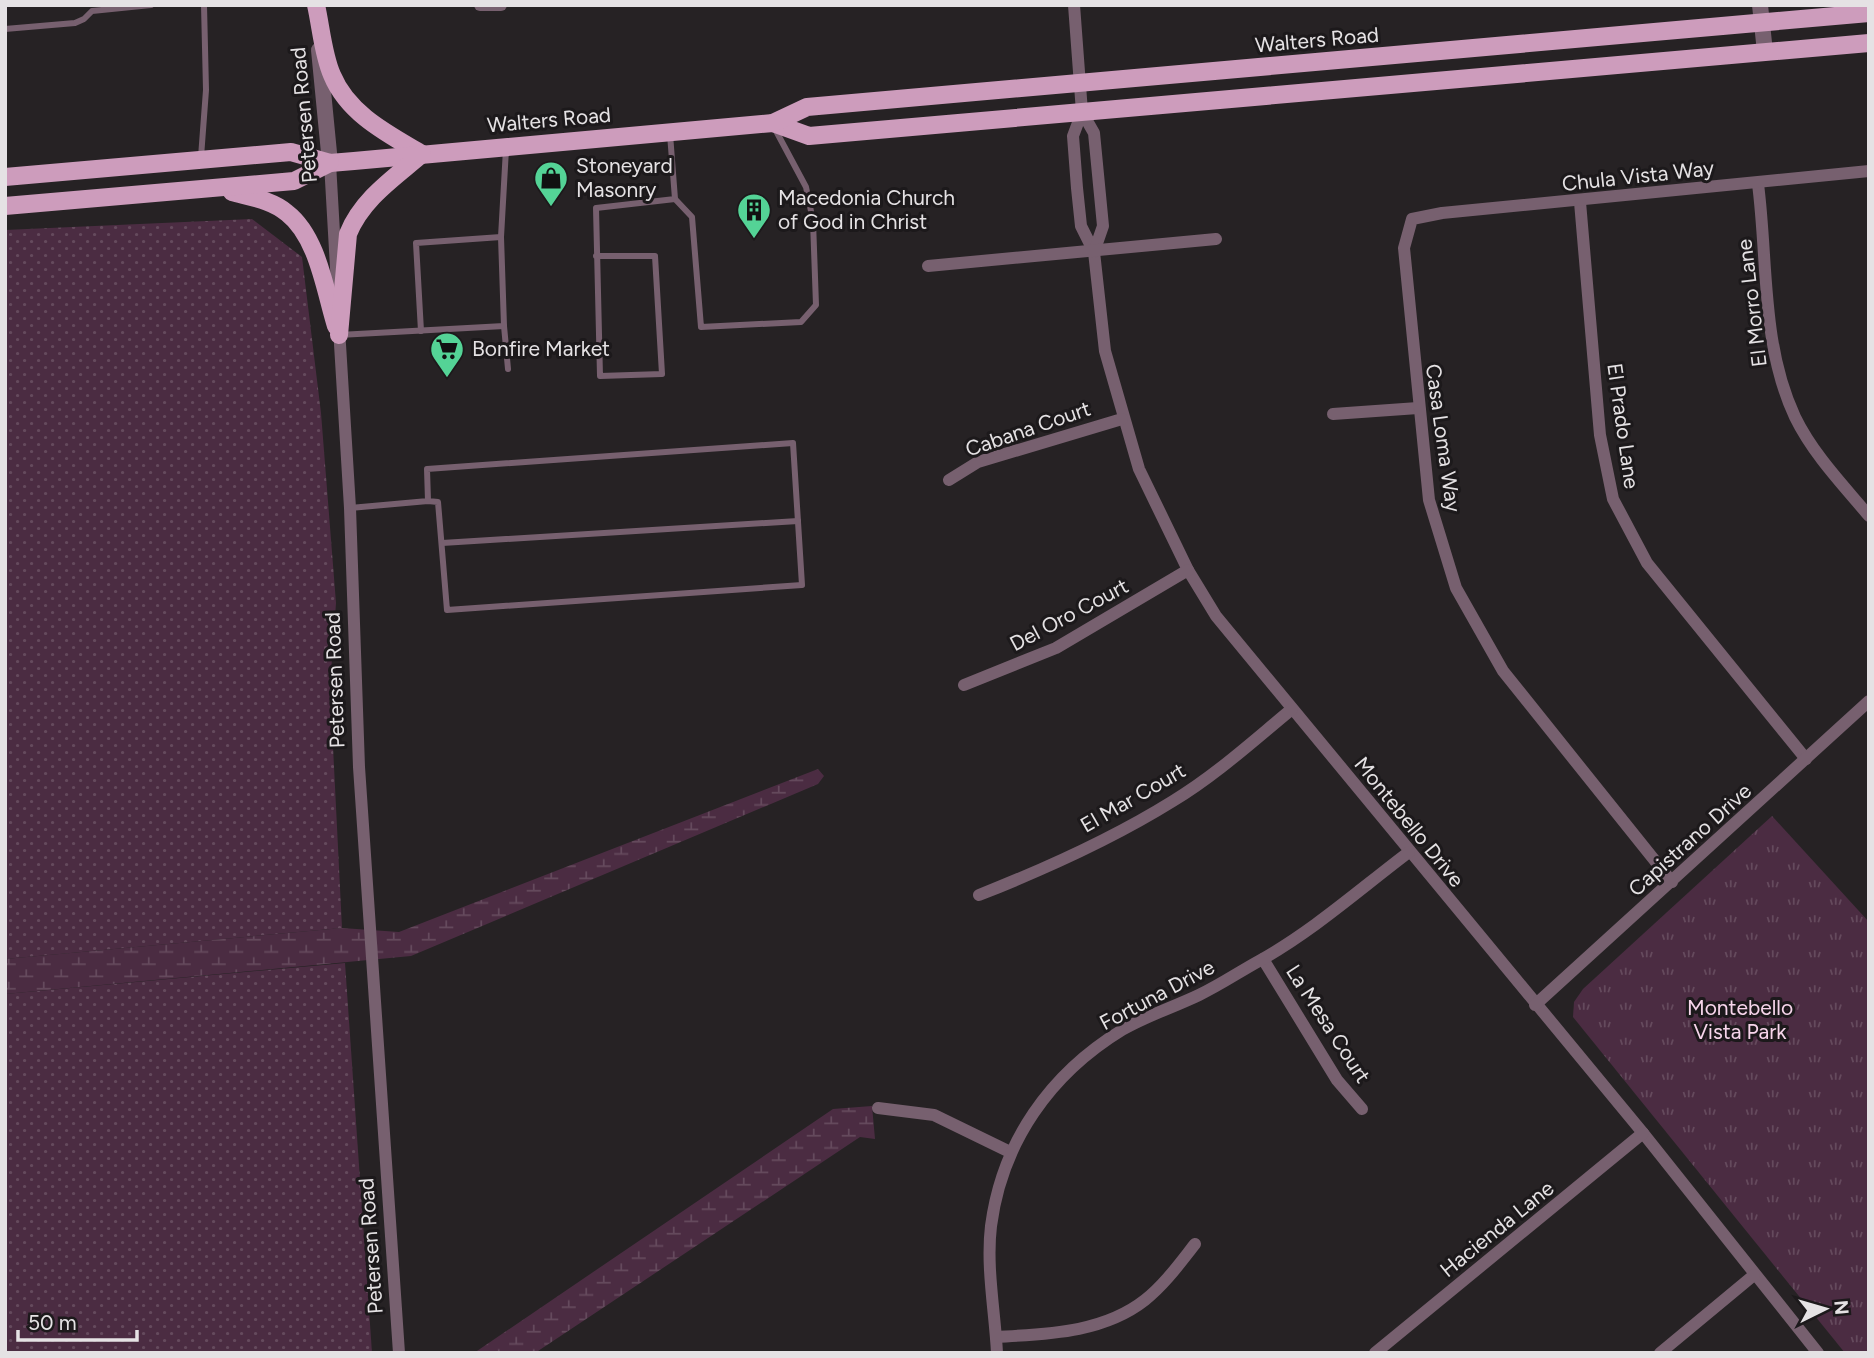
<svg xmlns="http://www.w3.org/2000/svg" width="1874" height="1358" font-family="Figtree,sans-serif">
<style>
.grass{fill:url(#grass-dots)}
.wetland{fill:url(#wetland-marsh)}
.park{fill:url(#park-tufts)}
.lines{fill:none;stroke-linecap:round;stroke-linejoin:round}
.service{stroke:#77606f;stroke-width:6}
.minor{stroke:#77606f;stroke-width:12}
.tertiary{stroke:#77606f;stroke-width:16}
.primary{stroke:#cd9cbc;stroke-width:18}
.labels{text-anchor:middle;stroke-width:6;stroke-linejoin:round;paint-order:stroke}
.street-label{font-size:21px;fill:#e5e2e4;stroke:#1c191b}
.poi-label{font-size:21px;fill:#e5e2e4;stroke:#1c191b;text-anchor:start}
.park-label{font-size:21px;fill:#f7d5eb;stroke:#1c191b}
</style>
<defs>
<pattern id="grass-dots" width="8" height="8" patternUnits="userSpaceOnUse" patternTransform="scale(1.75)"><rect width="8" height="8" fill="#4b2c42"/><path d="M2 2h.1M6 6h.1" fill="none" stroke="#654a5d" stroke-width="1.8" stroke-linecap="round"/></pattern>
<pattern id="wetland-marsh" width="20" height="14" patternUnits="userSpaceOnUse" patternTransform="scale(1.75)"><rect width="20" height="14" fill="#4b2c42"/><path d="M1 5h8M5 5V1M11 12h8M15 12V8" fill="none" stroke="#654a5d"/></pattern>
<pattern id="park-tufts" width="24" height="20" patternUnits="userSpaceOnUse" patternTransform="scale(1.75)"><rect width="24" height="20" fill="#4b2c42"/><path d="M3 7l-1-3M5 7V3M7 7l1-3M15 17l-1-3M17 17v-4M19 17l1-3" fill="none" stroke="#654a5d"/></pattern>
</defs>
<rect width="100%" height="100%" fill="#262224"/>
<g class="grass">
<path d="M252,219l50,38 19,156 15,190 -6,83 12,242 -337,31v-729z"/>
<path d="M345,963l27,390h-367v-359z"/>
</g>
<g class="wetland">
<path d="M818,769l6,7 -6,8 -407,172 -406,38v-35l337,-31 57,4z"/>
<path d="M872,1106l3,33 -15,-2 -325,216h-61l359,-244z"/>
</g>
<path class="park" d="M1772,816l97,106v431h-24l-272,-336 1,-15 9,-13z"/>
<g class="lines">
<g class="service">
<path d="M5,29l70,-6 9,-4 8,-8 59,-6"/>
<path d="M201,157l5,-67 -2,-85"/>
<path d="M675,199l17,18 9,110 100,-5 15,-17 -3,-84 -7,-34 -31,-58"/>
<path d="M596,256h59l7,118 -62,2 -4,-168 79,-9 -5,-65"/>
<path d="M504,326l4,43"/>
<path d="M421,331l-5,-88 85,-6"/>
<path d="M339,335l165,-9 -3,-89 5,-88"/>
<path d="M350,508l78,-7 -1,-32 366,-26 9,142 -355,25 -9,-108 -10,-1"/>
<path d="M442,543l356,-22"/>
</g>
<g class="minor">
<path d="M480,5h21"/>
<path d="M1074,5l8,107 -9,24 4,52 4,38 13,26 11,99 34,118 49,101 28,46 427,517 175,220"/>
<path d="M1082,112l12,21 9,93 -9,26"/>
<path d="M330,163l7,122"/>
<path d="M1758,184c10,77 3,161 37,233 18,37 48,68 74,99"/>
<path d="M1580,202l20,233 13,64 34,64 159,196"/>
<path d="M928,266l288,-27"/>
<path d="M339,328l11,180 9,259 40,586"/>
<path d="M1333,414l85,-6"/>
<path d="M949,480l29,-18 144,-43"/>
<path d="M964,685l92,-37 132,-78"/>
<path d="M1672,882l-169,-211 -47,-83 -27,-88 -25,-252 8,-29 30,-6 427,-42"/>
<path d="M979,895c66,-26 133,-56 194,-94 43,-26 80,-60 119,-92"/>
<path d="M1263,959l74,121 25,29"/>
<path d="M1535,1005l334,-304"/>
<path d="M878,1108l56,7 76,37"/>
<path d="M996,1337c51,-3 107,-4 149,-37 20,-16 35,-37 50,-56"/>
<path d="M997,1353c-2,-41 -11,-86 -6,-127 11,-84 59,-152 131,-196 24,-14 52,-23 77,-35 21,-10 40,-23 60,-34 54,-30 101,-72 150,-109"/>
<path d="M1375,1353l268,-220"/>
<path d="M1660,1353l94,-78"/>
</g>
<g class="tertiary">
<path d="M1760,5l5,47"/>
<path d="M319,50l11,113"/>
</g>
<g class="primary">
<path d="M316,5c5,22 7,50 16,70 16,39 56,59 90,79"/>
<path d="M773,123l36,13 1060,-93"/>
<path d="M5,177l286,-25 39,11 24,-2 419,-38 34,-16 1062,-94"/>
<path d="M232,192c18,5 40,8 55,21 31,24 38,78 49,113"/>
<path d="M5,206l289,-25 36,-18"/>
<path d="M339,335l9,-101c14,-35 46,-56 74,-80"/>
</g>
</g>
<defs>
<g id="shop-pin" transform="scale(1.75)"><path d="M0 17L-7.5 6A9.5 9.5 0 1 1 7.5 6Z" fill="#54d396" stroke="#1c191b"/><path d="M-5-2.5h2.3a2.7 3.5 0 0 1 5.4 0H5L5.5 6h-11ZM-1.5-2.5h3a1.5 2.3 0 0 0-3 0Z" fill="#111"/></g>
<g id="building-pin" transform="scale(1.75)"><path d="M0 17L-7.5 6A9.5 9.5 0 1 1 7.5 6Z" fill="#54d396" stroke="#1c191b"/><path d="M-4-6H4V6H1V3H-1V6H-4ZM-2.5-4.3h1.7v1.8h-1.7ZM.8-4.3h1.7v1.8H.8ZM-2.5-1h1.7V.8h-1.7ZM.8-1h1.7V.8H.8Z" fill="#111"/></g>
<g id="supermarket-pin" transform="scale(1.75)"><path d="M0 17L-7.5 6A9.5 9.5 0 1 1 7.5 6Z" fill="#54d396" stroke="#1c191b"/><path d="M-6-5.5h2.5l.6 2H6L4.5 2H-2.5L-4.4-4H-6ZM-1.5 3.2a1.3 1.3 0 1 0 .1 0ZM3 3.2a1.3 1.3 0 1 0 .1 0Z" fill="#111"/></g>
</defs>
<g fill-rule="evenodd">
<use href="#shop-pin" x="551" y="178"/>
<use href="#building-pin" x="754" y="210"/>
<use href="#supermarket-pin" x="447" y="349"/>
</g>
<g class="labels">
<g class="street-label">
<text transform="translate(1317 40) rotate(-5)" y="7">Walters Road</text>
<text transform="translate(304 115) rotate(-95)" y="7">Petersen Road</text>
<text transform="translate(549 120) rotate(-5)" y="7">Walters Road</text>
<text transform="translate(1638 176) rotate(-6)" y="7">Chula Vista Way</text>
<text transform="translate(1752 303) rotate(-97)" y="7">El Morro Lane</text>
<text transform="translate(1623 426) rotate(82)" y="7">El Prado Lane</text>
<text transform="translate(1028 429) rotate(-19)" y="7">Cabana Court</text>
<text transform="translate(1443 438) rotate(82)" y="7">Casa Loma Way</text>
<text transform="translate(1069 615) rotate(-28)" y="7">Del Oro Court</text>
<text transform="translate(335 680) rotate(-92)" y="7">Petersen Road</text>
<text transform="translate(1133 798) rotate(-30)" y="7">El Mar Court</text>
<text transform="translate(1409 822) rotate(51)" y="7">Montebello Drive</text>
<text transform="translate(1690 840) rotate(-42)" y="7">Capistrano Drive</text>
<text transform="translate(1157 995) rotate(-28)" y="7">Fortuna Drive</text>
<text transform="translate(1328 1024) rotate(57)" y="7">La Mesa Court</text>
<text transform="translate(1497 1229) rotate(-39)" y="7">Hacienda Lane</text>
<text transform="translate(371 1246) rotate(-94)" y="7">Petersen Road</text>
</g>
<g class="poi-label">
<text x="576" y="173">Stoneyard<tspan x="576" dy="24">Masonry</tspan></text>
<text x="778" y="205">Macedonia Church<tspan x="778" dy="24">of God in Christ</tspan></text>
<text x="472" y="356">Bonfire Market</text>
</g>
<g class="park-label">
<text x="1740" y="1015">Montebello<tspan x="1740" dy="24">Vista Park</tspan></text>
</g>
</g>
<rect width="1874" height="1358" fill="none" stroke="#e5e2e4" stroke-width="14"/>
<g transform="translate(1825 1309) rotate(85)" stroke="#1c191b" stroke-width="5" paint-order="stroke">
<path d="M0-5L12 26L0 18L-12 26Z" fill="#e5e2e4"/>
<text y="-10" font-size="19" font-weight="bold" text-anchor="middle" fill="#e5e2e4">N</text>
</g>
<path d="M18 1330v10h119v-10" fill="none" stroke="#e5e2e4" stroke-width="3.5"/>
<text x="28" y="1330" font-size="21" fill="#e5e2e4" stroke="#1c191b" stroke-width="5" paint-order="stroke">50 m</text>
</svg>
